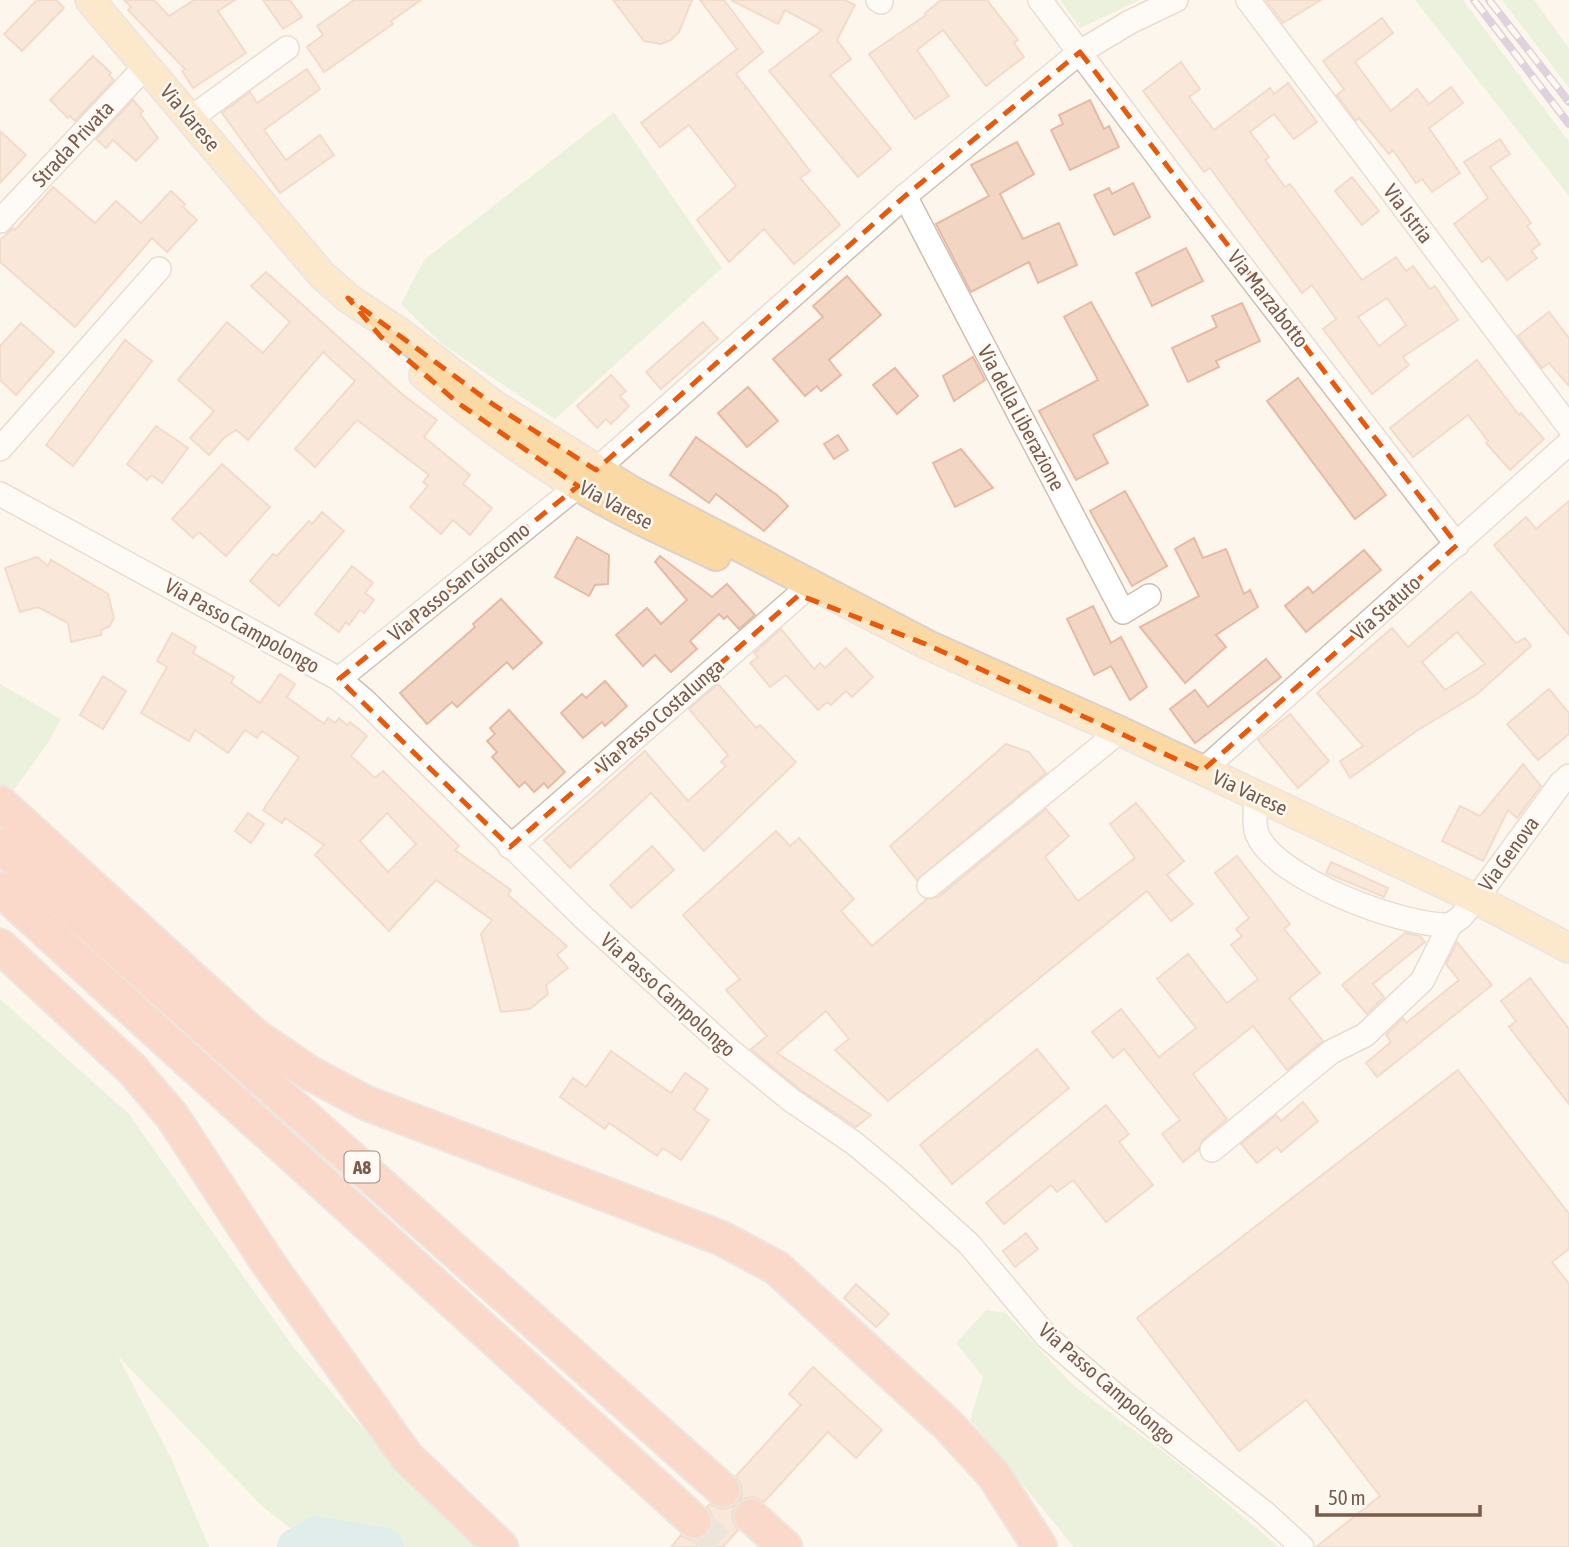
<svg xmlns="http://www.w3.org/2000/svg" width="1569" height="1547" font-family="'Asap Condensed',sans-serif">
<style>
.green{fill:#d8ecc9}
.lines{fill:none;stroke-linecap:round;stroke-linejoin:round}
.river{stroke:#bfe3e8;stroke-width:38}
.building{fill:#f3d5c3;stroke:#e6bba3;stroke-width:2;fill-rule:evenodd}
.highway-tunnel{stroke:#dcd0c4;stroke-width:33;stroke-dasharray:33 17;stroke-linecap:butt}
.minor-casing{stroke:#d1beb0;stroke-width:26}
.major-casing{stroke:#dad1cd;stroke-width:32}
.highway-casing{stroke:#dad1cd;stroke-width:37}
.minor{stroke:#fff;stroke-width:23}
.major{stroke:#fbd9a5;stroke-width:28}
.highway{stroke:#f7b7a3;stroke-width:33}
.rail-casing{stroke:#b9a8c9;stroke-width:8}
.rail{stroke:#fffaf3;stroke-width:5;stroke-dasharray:16;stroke-linecap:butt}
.marked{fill:none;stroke:#e8590c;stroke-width:5;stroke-dasharray:14 9;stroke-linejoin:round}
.labels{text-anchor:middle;stroke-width:5;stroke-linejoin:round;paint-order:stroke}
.shield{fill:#fffaf3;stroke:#a28b7f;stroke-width:2}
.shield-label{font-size:19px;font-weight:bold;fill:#7a5c4d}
.street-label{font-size:21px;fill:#7a5c4d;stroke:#fffaf3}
</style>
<rect width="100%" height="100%" fill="#fdf6ec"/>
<g class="green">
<path d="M1060,0h80l-60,28z"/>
<path d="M1415,0h48l106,142v54z"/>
<path d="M1502,0h32l35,48v40z"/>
<path d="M614,112l108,156 -167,151 -112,-74 -42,-41 23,-44z"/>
<path d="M0,684l61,35 -13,24 -37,51 -11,-10z"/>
<path d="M0,999l129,115 165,234 56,66 125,133h-160l-52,-40 -145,-151 53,102 38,89h-209z"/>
<path d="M986,1310l20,3 68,73 107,79 98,82h-205l-104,-127 13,-43 -27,-34z"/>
</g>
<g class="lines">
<path class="river" d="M296,1547l21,-12 68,12"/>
</g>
<g class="building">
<path d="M37,0h19l8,8 -42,43 -18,-17z"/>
<path d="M124,0h30l15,16 25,-16h41l-17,11 28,42 -53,35 -11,-17 3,-2 -57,-59 3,-3z"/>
<path d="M263,0h27l12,17 -19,12z"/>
<path d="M354,0h67l-30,21 2,3 -69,48 -17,-25 16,-12 -6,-9z"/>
<path d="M613,0h79l-13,32 -8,8 -10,4 -17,-3z"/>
<path d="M700,0h24l39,52 -27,22 10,13 -1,2 2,-1 63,83 -10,7 40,47 -46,39 -30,-35 -35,33 -32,-42 39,-34 -47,-61 -29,22 -19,-24 96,-74z"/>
<path d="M731,0h114l10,5 -18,35 14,19 -21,16 61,74 -33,28 -89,-106 53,-41 -37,-20 -7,14z"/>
<path d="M941,0h46l31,40 -4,3 10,14 -38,29 -43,-56 -26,20 32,46 -34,23 -46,-65 57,-39 -1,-2z"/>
<path d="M1266,0h55l-38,23z"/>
<path d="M1382,18l11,15 -38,29 36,49 26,-22 12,15 22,-17 12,16 -34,25 31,45 -28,19 -10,-13 -6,4 -23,-33 -4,4 -30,-36 -3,3 -19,-26 7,-6 -21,-28z"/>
<path d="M93,56l18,17 -2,2 5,5 -39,41 -5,-5 -2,2 -18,-18z"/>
<path d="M1181,62l19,27 -11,8 25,33 56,-42 4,6 14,-11 29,39 -23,17 -20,-25 -24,18 19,25 -4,3 20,27 5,-3 72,96 34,-23 10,14 7,-5 17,23 5,-3 23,34 -55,37 6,8 -37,29 -49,-65 13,-10 -24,-34 -10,8 -92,-125 -6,4 -61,-81zM1387,298l19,27 -27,21 -21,-29z"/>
<path d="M307,69l13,20 -56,41 22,30 34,-25 14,20 -54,38 -58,-80 28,-21 7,11z"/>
<path d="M133,100l10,11 -3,3 18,24 -22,23 -23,-21 -7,8 -10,-9z"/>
<path d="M1090,100l14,29 5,-3 10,21 -49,23 -19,-40 12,-6 -4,-9z"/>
<path d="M0,131l26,24 -26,28z"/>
<path d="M1500,139l10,15 -20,13 41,56 -4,3 13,18 -9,7 6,7 -30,22 -18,-23 -7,5 -28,-38 34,-26 -24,-36z"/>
<path d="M1017,142l17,32 -34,20 23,45 36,-16 18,42 -39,18 -9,-21 -58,30 -35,-68 53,-28 -18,-31z"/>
<path d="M1352,177l27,34 -17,14 -27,-34z"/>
<path d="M1133,183l17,34 -36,18 -20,-40 15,-7 3,6z"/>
<path d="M53,187l42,36 21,-22 25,22 30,-32 14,13 -2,3 14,13 -30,32 -15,-14 -77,89 -75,-65v-22l13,-12 2,2z"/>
<path d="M1186,248l17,33 -51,25 -16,-33z"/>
<path d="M266,272l137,123 34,25 -13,17 46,38 -7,9 29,24 -22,27 -17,-15 -12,14 -31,-27 18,-21 -5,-4 6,-7 -72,-55 -42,47 -20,-18 60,-68 -32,-29 -75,88 -12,-10 -12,8 -15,17 -19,-17 24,-27 -36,-31 49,-58 36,31 27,-31 -39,-36z"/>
<path d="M847,276l34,39 -52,45 12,15 -20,16 -4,-5 -12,10 -32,-37 50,-42 -10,-11z"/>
<path d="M1091,302l57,103 -55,30 15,28 -32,17 -37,-69 59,-31 -34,-63z"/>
<path d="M1242,303l18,38 -44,20 3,6 -31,15 -16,-34 45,-21 -5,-11z"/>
<path d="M1549,312l20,26v48l-20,-23 -7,5 -24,-32z"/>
<path d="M703,322l15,17 -57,50 -15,-17z"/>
<path d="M21,323l33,29 -38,43 -16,-15v-34z"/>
<path d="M125,340l27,21 -79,105 -27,-21z"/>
<path d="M973,357l12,23 -31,21 -11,-25z"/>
<path d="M1477,360l42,55 2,-2 23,26 -34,31 -24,-27 2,-2 -20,-26 -55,42 -23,-29z"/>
<path d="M895,368l23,28 -21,18 -24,-29z"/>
<path d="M611,375l15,16 -6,5 9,10 -18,18 -5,-5 -9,9 -20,-22z"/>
<path d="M1298,378l88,117 -31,24 -88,-118z"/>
<path d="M748,387l30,34 -31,26 -29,-34z"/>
<path d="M156,426l32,22 -26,35 -10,-8 -5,5 -20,-16z"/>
<path d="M838,435l10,15 -14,9 -10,-15z"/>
<path d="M696,437l81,58 11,11 -24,25 -48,-37 -7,9 -39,-28z"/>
<path d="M961,449l32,39 -38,19 -22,-44z"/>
<path d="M222,464l48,43 -44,49 -27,-24 -6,6 -21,-19z"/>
<path d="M1125,491l42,75 -35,20 -42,-75z"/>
<path d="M1569,501v134l-75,-90 32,-28 10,12z"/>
<path d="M322,512l22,19 -65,75 -29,-25 23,-27 4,2 32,-35 3,3z"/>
<path d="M577,537l32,18 -1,29 -13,1 -6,11 -34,-19z"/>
<path d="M1194,538l9,20 23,-9 18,45 6,-4 8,17 -42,28 10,12 -41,36 -45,-56 59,-31 -24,-47z"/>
<path d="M1364,550l17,20 -75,62 -21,-26 23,-19 5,6z"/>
<path d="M660,556l52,41 15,-13 28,31 -16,14 -12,-13 -3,3 -5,-5 -29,27 7,8 -26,23 -16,-17 -12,11 -27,-31 31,-27 14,16 26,-24 -32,-38z"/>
<path d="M37,557l11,9 3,-6 57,34 6,24 -5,9 -8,3v5l-30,7 -3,-19 -30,-16 -18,5 -15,-44z"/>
<path d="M352,566l21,17 -8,10 9,7 -10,13 -4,-3 -11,15 -3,-3 -7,10 -24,-18z"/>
<path d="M1471,592l45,51 9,-5 6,8 -55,49 -58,35 -68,48 -10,-17 23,-15 -46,-53 75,-65 16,19zM1457,632l28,32 -40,26 -23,-28z"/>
<path d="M501,599l41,44 -29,26 -6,-7 -50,45 -5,-5 -25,22 -27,-31 75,-66 -2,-3z"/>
<path d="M1093,606l18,37 10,-6 26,50 -17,13 -19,-34 -17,9 -27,-56z"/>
<path d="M781,629l33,40 6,-6 5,5 21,-20 27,29 -21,20 -6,-6 -15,14 -4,-3 -9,8 -32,-35 -16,12 -20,-24 8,-6 -4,-4z"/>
<path d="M172,633l24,14 -3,6 41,24 -3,6 29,20 20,-29 15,10 -8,13 37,27 4,-6 7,5 4,-5 8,7 3,-3 17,14 -16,20 24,22 8,-7 76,75 -4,4 56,40 -3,5 59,51 -10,9 11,13 -22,17 2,9 -18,15 -29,3 -20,-78 11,-14 -56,-40 -47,51 -74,-76 9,-10 -39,-27 -3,5 -19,-13 36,-53 -37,-26 -5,7 -12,-8 -17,23 -33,-23 -6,11 -48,-28 26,-46 -10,-6zM387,813l29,31 -28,28 -28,-31z"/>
<path d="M1266,659l15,18 -86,66 -25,-34 25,-19 13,17z"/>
<path d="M103,676l23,15 -23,38 -23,-14z"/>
<path d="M605,681l22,25 -22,20 -3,-4 -19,16 -22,-25 21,-19 4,4z"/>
<path d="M718,684l38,44 4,-3 36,37 -92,89 -53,-58 -81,75 -26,-28 101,-89 43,50 38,-35 -5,-4 7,-7 -39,-46z"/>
<path d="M1549,689l20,24v21l-31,26 -31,-36z"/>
<path d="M509,710l56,62 -17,16 -4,-5 -10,9 -9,-10 -6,5 -27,-30 5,-5 -10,-11 8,-7 -5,-6z"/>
<path d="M1290,714l39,47 -31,27 -40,-48z"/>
<path d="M1006,744l23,8 17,21 -129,107 -27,-34z"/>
<path d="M1523,764l18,22 -24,32 -9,-8 -25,51 -41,-20 18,-35 20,10z"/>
<path d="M1136,803l48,58 -17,14 26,29 -22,17 -24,-30 -259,210 -53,-51 14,-11 -23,-28 -49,42 94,62 -15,12 -57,-38 -48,-40 16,-13 -41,-46 14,-11 -57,-64 93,-84 14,15 9,-8 55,61 -13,12 31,35 55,-47 11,-2 108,-88 23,27 -24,21 33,44 57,-43 -25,-34z"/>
<path d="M248,813l16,11 -13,19 -16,-12z"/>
<path d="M652,846l22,24 -43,38 -21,-23z"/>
<path d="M1237,856l53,68 -6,5 36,44 -31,25 34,43 -36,29 -34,-44 -60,48 34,45 -24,21 -5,10 -15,12 -21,-28 18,-14 -56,-71 -11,9 -21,-26 29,-23 38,48 37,-29 -39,-49 31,-25 39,49 31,-24 -27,-34 11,-9 -6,-7 13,-11 -34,-45z"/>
<path d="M1331,862l57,26 -4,9 -58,-24z"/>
<path d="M1405,933l15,3 5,6 -52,42 11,13 -17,17 -25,-29z"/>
<path d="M1457,942l35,43 -115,92 -11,-14 25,-21 -5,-7 17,-17 3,5 53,-43 -13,-16z"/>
<path d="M1530,978l39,51v75l-60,-77 7,-6 -15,-20z"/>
<path d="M1037,1049l32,39 -117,96 -32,-39z"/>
<path d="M611,1051l60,42 14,-20 23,16 -14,21 15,10 -28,40 -18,-12 -6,8 -48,-33 -4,6 -45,-32 13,-19 13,9z"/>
<path d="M1458,1070l111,144v35l-17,13 17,22v263h-253l64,-51 -74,-96 -67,51 -102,-133z"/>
<path d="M1303,1102l15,19 -37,31 -4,-5 -20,16 -16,-19 35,-29 5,6z"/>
<path d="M1106,1105l23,29 -10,8 34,43 -47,37 -33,-42 -16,12 -6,-7 -47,39 -18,-21z"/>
<path d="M1026,1233l12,16 -23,18 -12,-16z"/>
<path d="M856,1284l33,30 -13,13 -32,-29z"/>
<path d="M813,1367l69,63 -26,28 -28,-26 -64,70 -10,-5 -8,1 -8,4 4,-7 -1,-10 -5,-9 65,-71 -12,-11z"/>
<path d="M710,1504l10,5 8,-1 8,-4 -4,9 1,8 5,9 -15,17h-52l10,-12 10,5 9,-1 8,-5 5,-10 -1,-9 -5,-8z"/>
</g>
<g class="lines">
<path class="highway-tunnel" d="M694,1521l28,26"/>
<g class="minor-casing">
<g id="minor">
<path d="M878,0l3,2"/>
<path d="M1040,0l136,181 281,364"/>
<path d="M1248,0l321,427"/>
<path d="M191,118l96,-70"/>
<path d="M905,196l218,416 26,-16"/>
<path d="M0,221l146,-155"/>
<path d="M0,449l159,-180"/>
<path d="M0,494l339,185 25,21 221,219 141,128 65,53 63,43 42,35 73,66 78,93 74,63 144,113 37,34"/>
<path d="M339,679l239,-193 327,-290 175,-144 50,-30 46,-22"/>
<path d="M1202,771l367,-328"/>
<path d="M1256,796c0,12 -3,26 1,38 18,45 147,93 193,91l11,-8 15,-18 85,-116 8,-7"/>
<path d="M510,847l289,-252 9,-13"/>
<path d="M929,886l191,-155"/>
<path d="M1212,1150l119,-98 34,-17 57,-54 28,-56"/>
</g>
</g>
<g class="major-casing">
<g id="major">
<path d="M90,0l231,274 27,24 48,32 98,75 138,86 296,154 192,86 356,168 93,49"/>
<path d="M424,375c60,50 125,98 195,134 31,17 64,31 97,47"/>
</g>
</g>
<g class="highway-casing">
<g id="highway">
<path d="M0,803l254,232 54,37 58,31 355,135 56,30 170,156 46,50 47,73"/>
<path d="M0,845l723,645"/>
<path d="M0,889l694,632"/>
<path d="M0,946l132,123 40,47 96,147 139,194 94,90"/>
<path d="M751,1516l34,31"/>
</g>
</g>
<use href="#minor" class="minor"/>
<use href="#major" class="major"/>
<use href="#highway" class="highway"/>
<g class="rail-casing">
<g id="rail">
<path d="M1474,0l95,124"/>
<path d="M1489,0l80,102"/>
</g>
</g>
<use href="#rail" class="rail"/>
</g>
<path d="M0 0H1569V1547H0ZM1080,52l377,493 -255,226 -274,-126 -129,-50 -289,252 -171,-168 239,-193 -120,-83 -77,-66 -33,-39 146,107 102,65 309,-274z" fill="#fdf6ec" fill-opacity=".55" fill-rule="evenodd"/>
<path class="marked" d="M1080,52l377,493 -255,226 -274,-126 -129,-50 -289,252 -171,-168 239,-193 -120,-83 -77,-66 -33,-39 146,107 102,65 309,-274z"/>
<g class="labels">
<rect class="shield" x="344.5" y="1151.5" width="35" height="31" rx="5"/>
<g class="shield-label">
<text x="362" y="1174">A8</text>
</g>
<g class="street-label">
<text transform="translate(190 118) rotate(50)" y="7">Via Varese</text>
<text transform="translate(73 144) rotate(-47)" y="7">Strada Privata</text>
<text transform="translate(1408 214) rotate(53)" y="7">Via Istria</text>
<text transform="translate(1268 299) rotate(52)" y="7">Via Marzabotto</text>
<text transform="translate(1021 418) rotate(62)" y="7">Via della Liberazione</text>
<text transform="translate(616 505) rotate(28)" y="7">Via Varese</text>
<text transform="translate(459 582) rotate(-39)" y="7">Via Passo San Giacomo</text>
<text transform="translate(1386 608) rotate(-42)" y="7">Via Statuto</text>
<text transform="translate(242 626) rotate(29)" y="7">Via Passo Campolongo</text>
<text transform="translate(660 716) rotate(-41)" y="7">Via Passo Costalunga</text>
<text transform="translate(1250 793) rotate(25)" y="7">Via Varese</text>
<text transform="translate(1509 854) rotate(-54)" y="7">Via Genova</text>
<text transform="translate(668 995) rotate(42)" y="7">Via Passo Campolongo</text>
<text transform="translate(1107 1384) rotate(41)" y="7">Via Passo Campolongo</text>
</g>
</g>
<path d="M1317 1505v10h163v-10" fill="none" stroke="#7a5c4d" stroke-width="3.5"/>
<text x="1328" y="1505" font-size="21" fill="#7a5c4d" stroke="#fffaf3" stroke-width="5" paint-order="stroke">50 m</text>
</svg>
